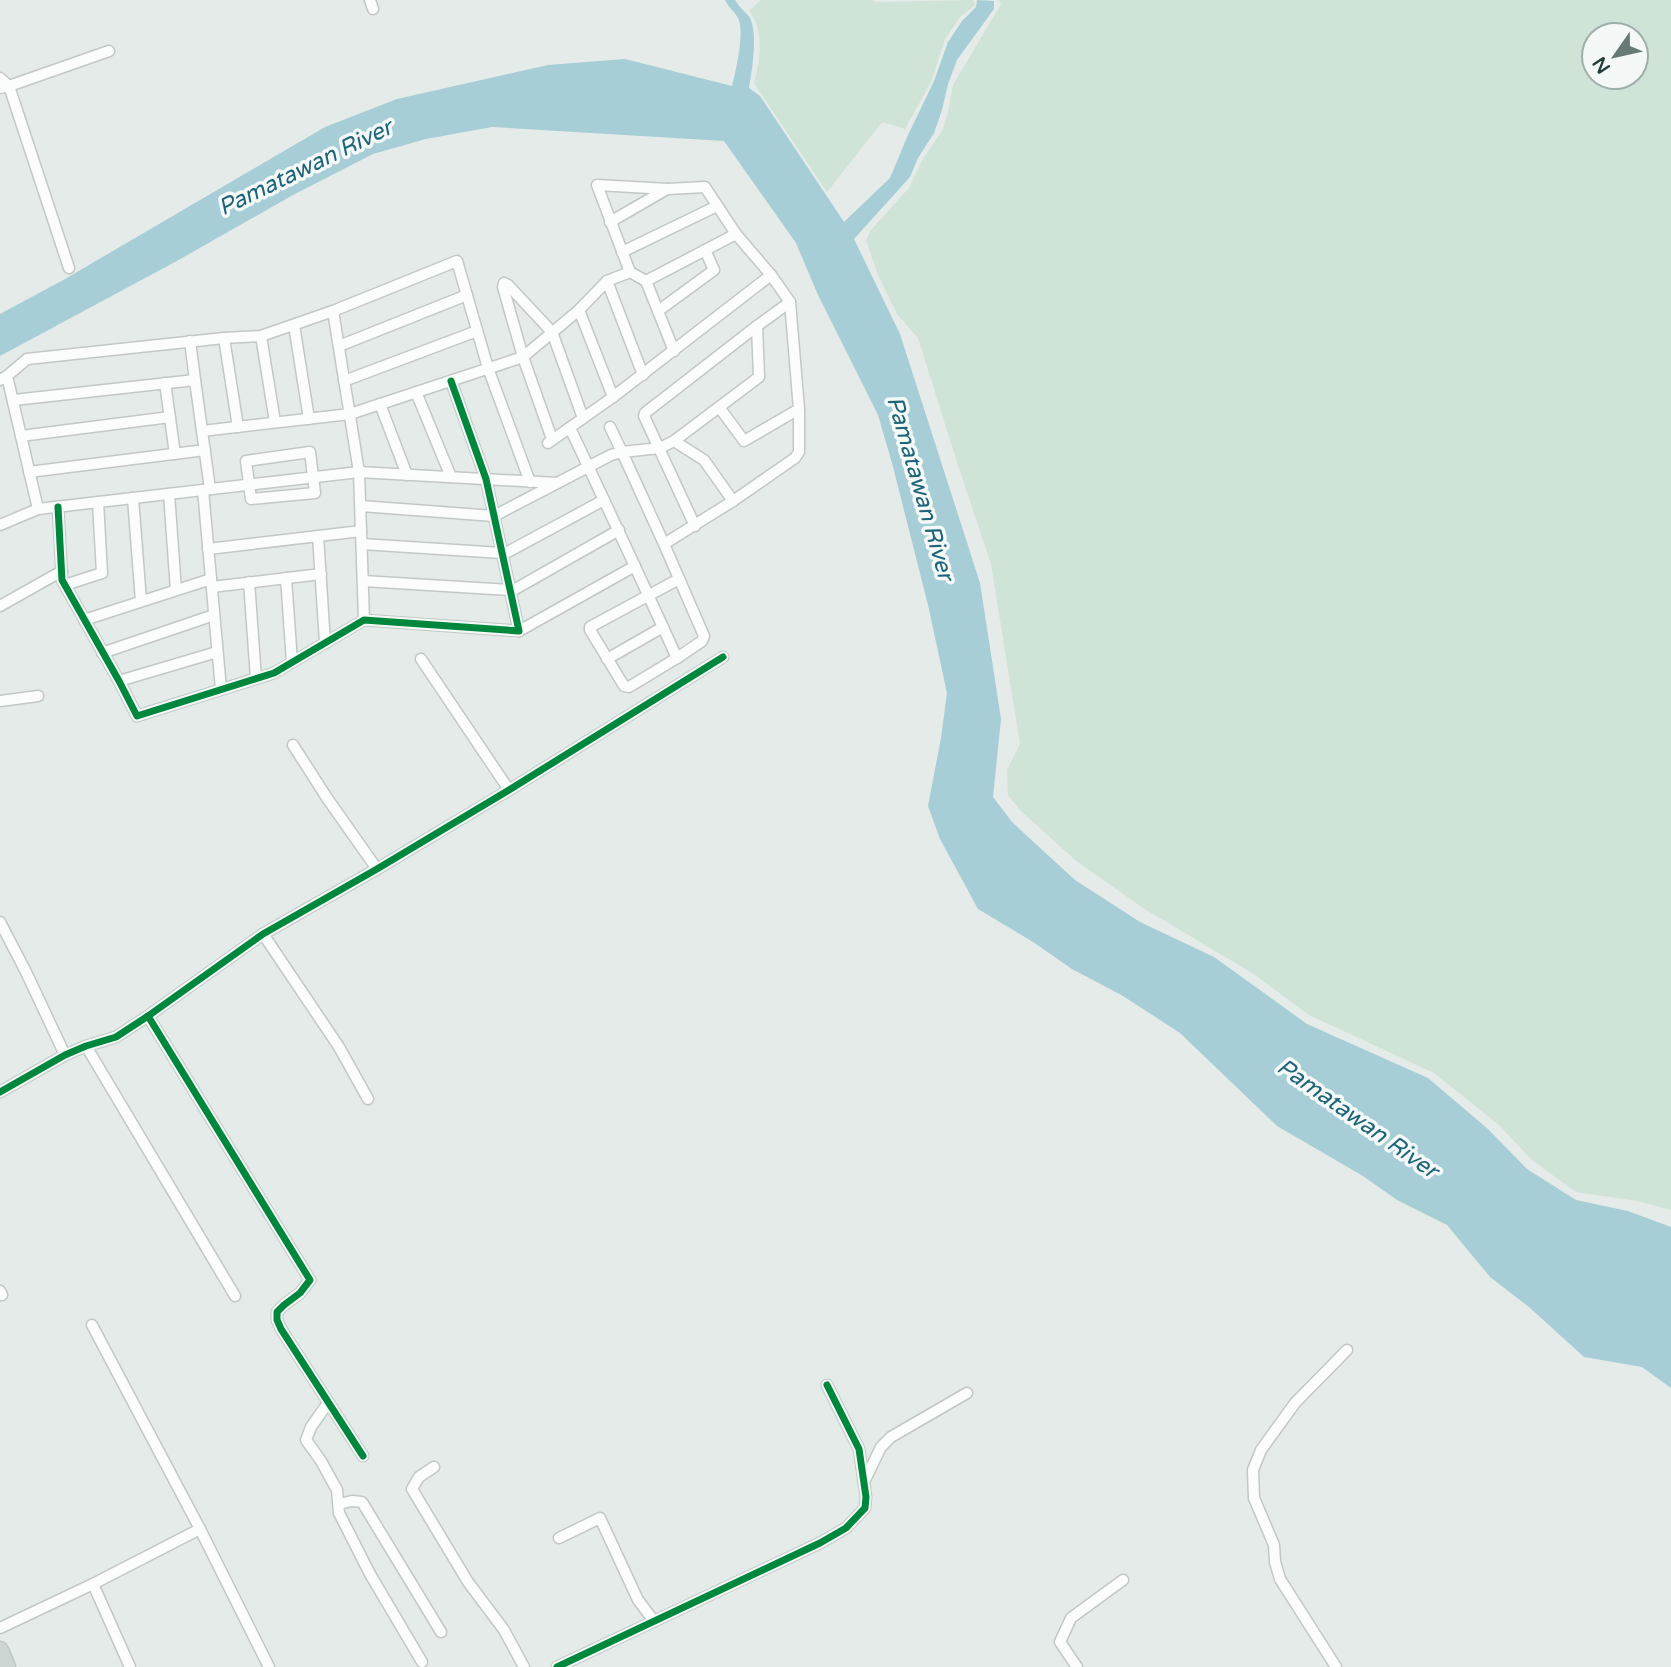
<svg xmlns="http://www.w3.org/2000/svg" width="1671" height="1667" font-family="'Varela Round',sans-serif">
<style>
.green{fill:#cfe3d6;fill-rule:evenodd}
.water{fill:#a7ced7}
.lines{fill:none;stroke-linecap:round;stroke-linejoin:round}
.minor-casing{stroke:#c2c8c6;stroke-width:13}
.primary-casing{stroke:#bdc6c4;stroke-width:19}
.minor{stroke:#fbfcfc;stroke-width:10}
.primary{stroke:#ced6d4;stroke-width:16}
.cycleway-casing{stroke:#f4f9f7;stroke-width:11}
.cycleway{stroke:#00873e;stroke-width:7}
.labels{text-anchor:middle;stroke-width:7;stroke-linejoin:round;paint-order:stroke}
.water-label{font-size:23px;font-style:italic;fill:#1e6479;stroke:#f4f9f7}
</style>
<rect width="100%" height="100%" fill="#e5ebe8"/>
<g class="green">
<path d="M761,0h110l5,2 97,-2 2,5 -15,12 -15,22 -14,43 -26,47 -23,-7 -55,70 -73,-109c6,-22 11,-53 -5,-72z"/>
<path d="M999,0h672v1210l-34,-9 -61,-9 -44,-32 -33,-35 -65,-52 -125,-58 -57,-42 -109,-65 -68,-48 -55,-50 -12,-15 -1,-25 13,-26 -29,-180 -36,-108 -37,-118 -21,-24 -19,-39 -12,-35 5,-10 38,-42 14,-29 20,-30 5,-17 5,-27 48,-81zM1594,35h42v42h-42z"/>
</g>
<path class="water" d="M725,0h10c4,7 11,12 15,18 8,15 2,53 -1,70l11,8 84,126 46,-44 18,-43 26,-54 14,-39 14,-21 14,-14 1,-7 17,1v8l-37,51 -9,24 -6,26 -8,23 -16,25 -8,19 -56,62 46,95 80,249 21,136 -8,78 19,25 63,58 65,42 74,35 93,67 121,54 60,51 39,40 49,31 52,11 43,16v161l-29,-21 -58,-10 -55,-50 -39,-30 -43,-52 -50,-25 -34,-24 -86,-50 -97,-93 -57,-37 -51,-27 -39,-27 -55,-33 -38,-70 -12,-33 13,-68 6,-45 -19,-88 -36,-142 -14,-48 -60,-120 -22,-52 -72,-102 -232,-14 -66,12 -53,15 -80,41 -118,67 -175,94v-42l65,-35 260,-152 72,-28 151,-34 77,-6 107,27c4,-15 13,-55 6,-68 -3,-6 -10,-11 -13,-18z"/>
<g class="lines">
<g class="minor-casing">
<g id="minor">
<path d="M370,0l3,9"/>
<path d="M0,78l9,8 60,182"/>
<path d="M0,88l9,-2 100,-35"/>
<path d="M610,222l57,-33"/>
<path d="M622,252l95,-46"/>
<path d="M630,272l-33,-87 71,4 37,-2 31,47 35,41"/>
<path d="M607,281l36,94"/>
<path d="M646,281l90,-47"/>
<path d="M579,310l34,87"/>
<path d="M333,311l26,161 5,148"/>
<path d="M658,311l56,-41 -9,-20"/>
<path d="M294,325l15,94"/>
<path d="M261,336l14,86"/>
<path d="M190,341l5,39"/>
<path d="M339,346l128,-51"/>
<path d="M7,376l31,133"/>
<path d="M0,380l7,-4 20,-17 197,-21"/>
<path d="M344,381l133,-50"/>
<path d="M165,383l10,71"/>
<path d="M416,392l35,85"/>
<path d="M14,400l181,-20 15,109"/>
<path d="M380,404l27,71"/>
<path d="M719,407l25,34 55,-32 -9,-107 -33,24"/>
<path d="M238,427l-14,-89 37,-2 72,-25 124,-50 31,107 42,114"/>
<path d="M570,428c36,76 72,153 107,230l-48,29 -5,-1 -34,-56v-3l89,-48"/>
<path d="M202,431l148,-17 173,-57 56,-47 28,-29 23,-9 16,9 28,70"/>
<path d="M21,436l149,-19"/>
<path d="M552,439l-29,-82 -20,-70 1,-4 4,2 44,47 31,86"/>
<path d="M674,441l85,-64 -2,-51 -112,87 -1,3 51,110"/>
<path d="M548,443l65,-46 158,-122 19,27"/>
<path d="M310,452l5,41 -64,6 -5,-38z"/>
<path d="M29,472l176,-22"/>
<path d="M203,490l18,199"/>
<path d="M169,494l7,96"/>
<path d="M133,498l8,103"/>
<path d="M733,501l62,-43 4,-6v-43"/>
<path d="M361,506l133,10 117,-61 11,-3 -12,-25"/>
<path d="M58,507l4,73 57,101 18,35 137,-43 90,-53 155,11 -33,-152 -35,-98"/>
<path d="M0,525l38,-16 321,-37 198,11"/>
<path d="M318,536l7,107"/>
<path d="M362,544l140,9"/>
<path d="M664,544l69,-43 -29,-41 -30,-19 -14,7 -38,4 42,92 40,92 -2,5 -25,17"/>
<path d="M208,549l153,-18"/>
<path d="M502,555l102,-55"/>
<path d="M286,578l6,84"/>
<path d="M363,581l147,9"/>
<path d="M249,582l7,96"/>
<path d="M65,585l37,-12 -4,-71"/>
<path d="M212,587l109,-13"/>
<path d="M510,592l109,-62"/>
<path d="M0,606l62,-35"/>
<path d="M84,620l127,-41"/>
<path d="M519,631l116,-65"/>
<path d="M102,653l112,-38"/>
<path d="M421,659l88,131"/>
<path d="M607,659l56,-32"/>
<path d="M119,681l98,-29"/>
<path d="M0,701l38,-5"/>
<path d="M293,745l34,53 50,71"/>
<path d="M0,922l26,50 39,83"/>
<path d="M263,934l76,113 29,52"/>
<path d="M148,1016l162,264 -10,13 -16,12 -7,7v8l4,9 82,127"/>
<path d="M86,1046l149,250"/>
<path d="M0,1092l65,-37 21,-9 30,-9 32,-21 115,-82 114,-65 132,-79 214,-133"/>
<path d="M0,1291l2,4"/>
<path d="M92,1325l108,204 69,138"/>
<path d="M328,1403l-17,24 -5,13 15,21 16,29 2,23 31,61 52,88"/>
<path d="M434,1467l-15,10 -7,12 56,93 36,48 20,37"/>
<path d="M864,1482l17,-35 10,-10 76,-44"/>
<path d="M339,1504l13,-3 10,1 79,130"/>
<path d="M559,1538l41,-20 38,82 16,21"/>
<path d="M93,1584l37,83"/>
<path d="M0,1628l93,-44 107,-55"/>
<path d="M557,1667l263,-124 26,-15 19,-20 1,-11 -7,-48 -32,-64"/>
<path d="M1077,1667l-17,-25 11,-24 52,-38"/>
<path d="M1336,1667l-56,-88 -5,-17 -1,-17 -20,-47 -1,-28 8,-20 34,-47 52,-53"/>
</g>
</g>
<g class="primary-casing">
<path id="primary" d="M0,1650l7,17"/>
</g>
<use href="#minor" class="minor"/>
<use href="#primary" class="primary"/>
<g class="cycleway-casing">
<g id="cycleway">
<path d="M58,507l4,73 57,101 18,35 137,-43 90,-53 155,11 -33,-152 -35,-98"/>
<path d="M148,1016l162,264 -10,13 -16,12 -7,7v8l4,9 82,127"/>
<path d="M0,1092l65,-37 21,-9 30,-9 32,-21 115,-82 114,-65 132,-79 214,-133"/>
<path d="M557,1667l263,-124 26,-15 19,-20 1,-11 -7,-48 -32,-64"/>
</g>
</g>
<use href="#cycleway" class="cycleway"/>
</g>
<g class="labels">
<g class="water-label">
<text transform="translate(305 167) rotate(-26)" y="8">Pamatawan River</text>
<text transform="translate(921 488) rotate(74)" y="8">Pamatawan River</text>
<text transform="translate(1358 1118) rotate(35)" y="8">Pamatawan River</text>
</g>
</g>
<g transform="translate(1615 56) rotate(236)"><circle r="33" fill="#f4f9f7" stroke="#a0aeab" stroke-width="2"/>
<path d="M0-5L12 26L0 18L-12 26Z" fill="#677b76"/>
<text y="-10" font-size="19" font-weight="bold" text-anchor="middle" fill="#233e39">N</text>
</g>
</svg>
